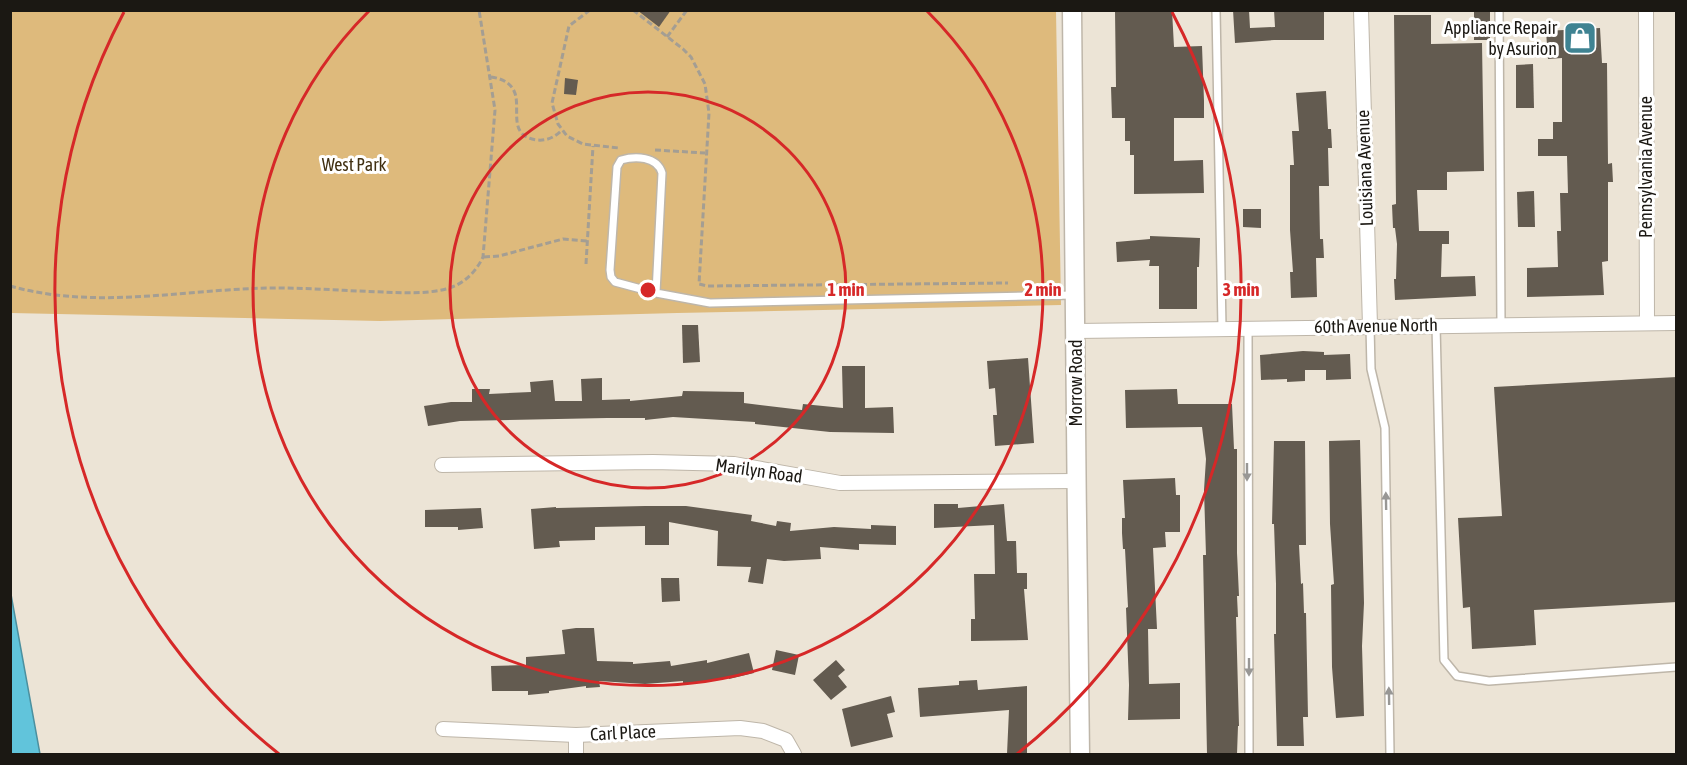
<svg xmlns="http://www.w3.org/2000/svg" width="1687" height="765" font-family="'Asap Condensed',sans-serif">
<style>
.green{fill:#deba7c}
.water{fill:#61c4db;stroke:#4c909f;stroke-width:1.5}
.building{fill:#635b50}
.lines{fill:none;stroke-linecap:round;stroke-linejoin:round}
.service-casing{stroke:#beb6a9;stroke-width:10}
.minor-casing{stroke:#beb6a9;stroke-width:16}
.tertiary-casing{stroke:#beb6a9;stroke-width:21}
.path{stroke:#a49e93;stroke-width:3;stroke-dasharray:6 3;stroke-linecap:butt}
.service{stroke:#fff;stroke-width:7}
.minor{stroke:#fff;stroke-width:14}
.tertiary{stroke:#fff;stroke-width:18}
.oneway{fill:#989795}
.ring{fill:none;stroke:#d62828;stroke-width:3}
.labels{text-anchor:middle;stroke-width:6;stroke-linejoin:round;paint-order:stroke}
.poi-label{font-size:18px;fill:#1b1813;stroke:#fff;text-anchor:end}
.park-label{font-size:18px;fill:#413012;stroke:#fff}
.street-label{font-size:18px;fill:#1b1813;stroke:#fff}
.centre{fill:#d62828;stroke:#fff;stroke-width:3}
.ring-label{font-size:18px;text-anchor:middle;font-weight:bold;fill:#d62828;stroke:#fff;stroke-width:6;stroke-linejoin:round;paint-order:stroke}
</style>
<rect width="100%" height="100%" fill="#ece4d6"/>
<path class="green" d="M11,11h1045l5,294 -384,8 -297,8 -369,-8z"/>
<path class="water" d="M10,589l30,165h-29z"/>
<g class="building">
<path d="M637,10h34l-12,17z"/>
<path d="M1172,10l2,37 28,-1 2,55v17h-30v43l29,-1 1,33 -70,1v-39h-4v-14h-5v-23h-13l-1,-31h5l-1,-76z"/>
<path d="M1233,10h16l1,18 25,-1 -1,-17h50v30h-50l-39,3z"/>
<rect x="1474" y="10" width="16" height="30"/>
<path d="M1394,15h37v29l51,-1 2,128 -37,1v18h-30l2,41h30v13h-7l-1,33 34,-1 1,20 -81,4 -1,-21h2l1,-35 -2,-16h-2l-1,-23 4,-1z"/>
<path d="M1600,28l2,35h5l1,101 4,-1 1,19h-5v79l-6,1 2,33 -77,2v-29l31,-1 -1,-36h4l-1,-38h8l-1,-37h-29v-17h15v-17h9v-64l-14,1 -2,-28z"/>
<path d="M1533,64l1,44h-18v-43z"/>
<path d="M565,78l13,2 -2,15 -12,-1z"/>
<path d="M1326,91l2,38h3l1,19h-4l1,38h-10l1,53h3l1,19h-8l1,39 -26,1 -1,-26h3l-3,-42v-65h4l-2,-34h7l-3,-38z"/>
<path d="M1534,191l1,36h-17l-1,-35z"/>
<path d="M1243,209h18v19l-18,-1z"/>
<path d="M1150,236l50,2 -1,29h-2v42h-38v-43h-10l1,-6 -33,2 -1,-20 34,-3z"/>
<path d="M682,325h16l2,37 -17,1z"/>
<path d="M1303,351l21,1v3l26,-1 1,25 -25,1v-10h-21v11l-18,1v-3l-26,1 -1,-25z"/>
<path d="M1028,358l6,85 -39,3 -2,-31h4l-2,-27 -6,1 -2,-28z"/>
<path d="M842,366h23v42l28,-1 1,26 -64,-1 -75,-8v-2l-82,-5 -28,3v-2h-38l-147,3 -32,5 -4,-20 27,-4h21v-13h18l-1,5 42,-2 -1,-10 23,-2 2,21h27l-1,-22 21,-1v22l28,-1v2l52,-5 1,-5 61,1v11l58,7 1,-6 40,4z"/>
<path d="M1677,377v225l-143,8 2,35 -64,4 -2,-42 -7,1 -5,-90 44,-2 -8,-129z"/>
<path d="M1177,389l1,15h54l2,45h3v104l2,43h-2l1,21h-2l3,109h-1l-1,28h-30l-4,-199h3l-2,-65 2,-31 -4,-32 -76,1 -1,-38z"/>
<path d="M1360,440l4,163 -2,43 2,70 -28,2 -4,-51 -1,-82 3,-1 -4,-60 -1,-83z"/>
<path d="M1274,441h31l1,104h-7l2,39 2,-1 1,30h2l2,104h-5l1,29h-27l-3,-112h2v-50l-2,-60h-2z"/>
<path d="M1175,478l1,17h4v37h-15l1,15 -13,1 4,81h-9l1,55 31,-1v36l-52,1 1,-35 -3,-77 2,-1 -3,-58h-2l-1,-16v-15h3l-2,-38z"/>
<path d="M934,504h24v4l46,-4 3,37h9l1,32h10v16h-3l4,51 -57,1v-22h4l-1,-45h21l-1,-49 -60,3z"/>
<path d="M645,506h41l66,9 -1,6 25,5 1,-5 14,2 -1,8 44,-4 37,2v-4l25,1v19l-37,-1v6l-39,-3 1,12 -37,2 -17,-2 -4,25 -15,-2 3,-15 -34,-1 1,-35 -49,-9v23h-24v-19l-50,1v13l-36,1 1,6 -26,2 -3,-40 25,-2v1z"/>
<path d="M481,508l2,20 -25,2v-3h-33v-17z"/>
<path d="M661,578h18l1,23 -18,1z"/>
<path d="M576,628h18l3,33 36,1v2l37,-3 1,5 36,-6v3l42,-10 5,20 -25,6 -1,-2 -45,8v-4l-38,3 -46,-3 1,6 -14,1v-2l-37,5v2l-21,2v-4h-36l-1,-25 35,-1v-8l39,-3 -3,-24z"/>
<path d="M776,650l23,5 -4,20 -23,-5z"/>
<path d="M836,660l9,10 -7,6 9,11 -16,13 -18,-20z"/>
<path d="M977,680l1,10 49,-4v68h-20l2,-44 -89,7 -2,-29 41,-3v-4z"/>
<path d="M891,696l4,16 -8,2 6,23 -42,10 -9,-38z"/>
</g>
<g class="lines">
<g class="service-casing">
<g id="service">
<path d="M1216,10l6,318"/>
<path d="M1499,10l2,314"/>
<path d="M656,293l6,-120c-5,-17 -27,-17 -41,-13l-4,7 -7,103 1,7 4,5 41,11 54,10 363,-8"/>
<path d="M1436,325l8,335 13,16 32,5 187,-14"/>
<path d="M1370,326l1,43 14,59 5,326"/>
<path d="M1248,328l1,426"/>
</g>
</g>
<g class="minor-casing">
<g id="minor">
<path d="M1361,10l9,316"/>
<path d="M1646,10l1,313"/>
<path d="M1076,331l600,-8"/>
<path d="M442,465l211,-3 81,2 106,19 236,-2"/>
<path d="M443,729l133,6 164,-7 23,3 23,9 8,14"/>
<path d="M576,735v19"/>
</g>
</g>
<g class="tertiary-casing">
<path id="tertiary" d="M1072,10c3,249 4,496 8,744"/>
</g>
<g class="path">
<path d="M590,10l-21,16 -17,77 6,21 9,12 16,8 36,4"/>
<path d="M633,10l50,39 8,8 14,27 4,29 -10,171 8,2 301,-3"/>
<path d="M667,37l20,-27"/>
<path d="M491,77c9,1 19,5 23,14 8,16 -8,45 23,49 10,1 18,-3 25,-10"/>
<path d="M655,150l50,3"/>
<path d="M484,257l15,-1 64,-17 24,2"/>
<path d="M586,264l7,-118"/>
<path d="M10,286c89,25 178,2 268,2 35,0 70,3 105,4 21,1 43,2 63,-3 17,-4 30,-17 37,-32l12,-147 -16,-100"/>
</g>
<use href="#service" class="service"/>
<use href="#minor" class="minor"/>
<use href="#tertiary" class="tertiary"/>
</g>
<defs><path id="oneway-solid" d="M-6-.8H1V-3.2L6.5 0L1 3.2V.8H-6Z" transform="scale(1.5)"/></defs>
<g class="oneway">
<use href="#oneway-solid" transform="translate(1247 472) rotate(90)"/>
<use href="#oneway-solid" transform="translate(1386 501) rotate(-91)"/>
<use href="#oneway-solid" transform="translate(1249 667) rotate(90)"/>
<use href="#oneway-solid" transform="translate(1389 696) rotate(-91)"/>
</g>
<g class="ring">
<circle cx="648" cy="290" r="198"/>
<path d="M927 11A395 395 0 1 1 369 11"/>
<path d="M279 754A593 593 0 0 1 124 12M1172 12A593 593 0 0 1 1017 754"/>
</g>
<defs>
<g id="shop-square" transform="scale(1.725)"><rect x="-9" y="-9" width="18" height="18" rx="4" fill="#3f8392" stroke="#fff"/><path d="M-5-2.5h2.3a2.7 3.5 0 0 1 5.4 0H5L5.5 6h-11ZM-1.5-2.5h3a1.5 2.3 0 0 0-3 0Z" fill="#fff"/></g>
</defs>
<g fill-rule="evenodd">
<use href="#shop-square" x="1580" y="38"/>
</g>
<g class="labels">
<g class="poi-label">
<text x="1557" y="34">Appliance Repair<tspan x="1557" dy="21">by Asurion</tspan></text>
</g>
<g class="park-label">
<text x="354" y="171">West Park</text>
</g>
<g class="street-label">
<text transform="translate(1646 167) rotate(-90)" y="6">Pennsylvania Avenue</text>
<text transform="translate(1365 168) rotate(-92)" y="6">Louisiana Avenue</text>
<text transform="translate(1376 326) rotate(-1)" y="6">60th Avenue North</text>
<text transform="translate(1076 383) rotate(-90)" y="6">Morrow Road</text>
<text transform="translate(759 471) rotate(8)" y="6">Marilyn Road</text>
<text transform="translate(623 733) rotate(-3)" y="6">Carl Place</text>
</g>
</g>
<circle cx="648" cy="290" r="9" class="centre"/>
<g class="ring-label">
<text x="846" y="296">1 min</text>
<text x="1043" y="296">2 min</text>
<text x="1241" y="296">3 min</text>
</g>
<rect width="1687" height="765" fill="none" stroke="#1b1813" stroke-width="24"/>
</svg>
